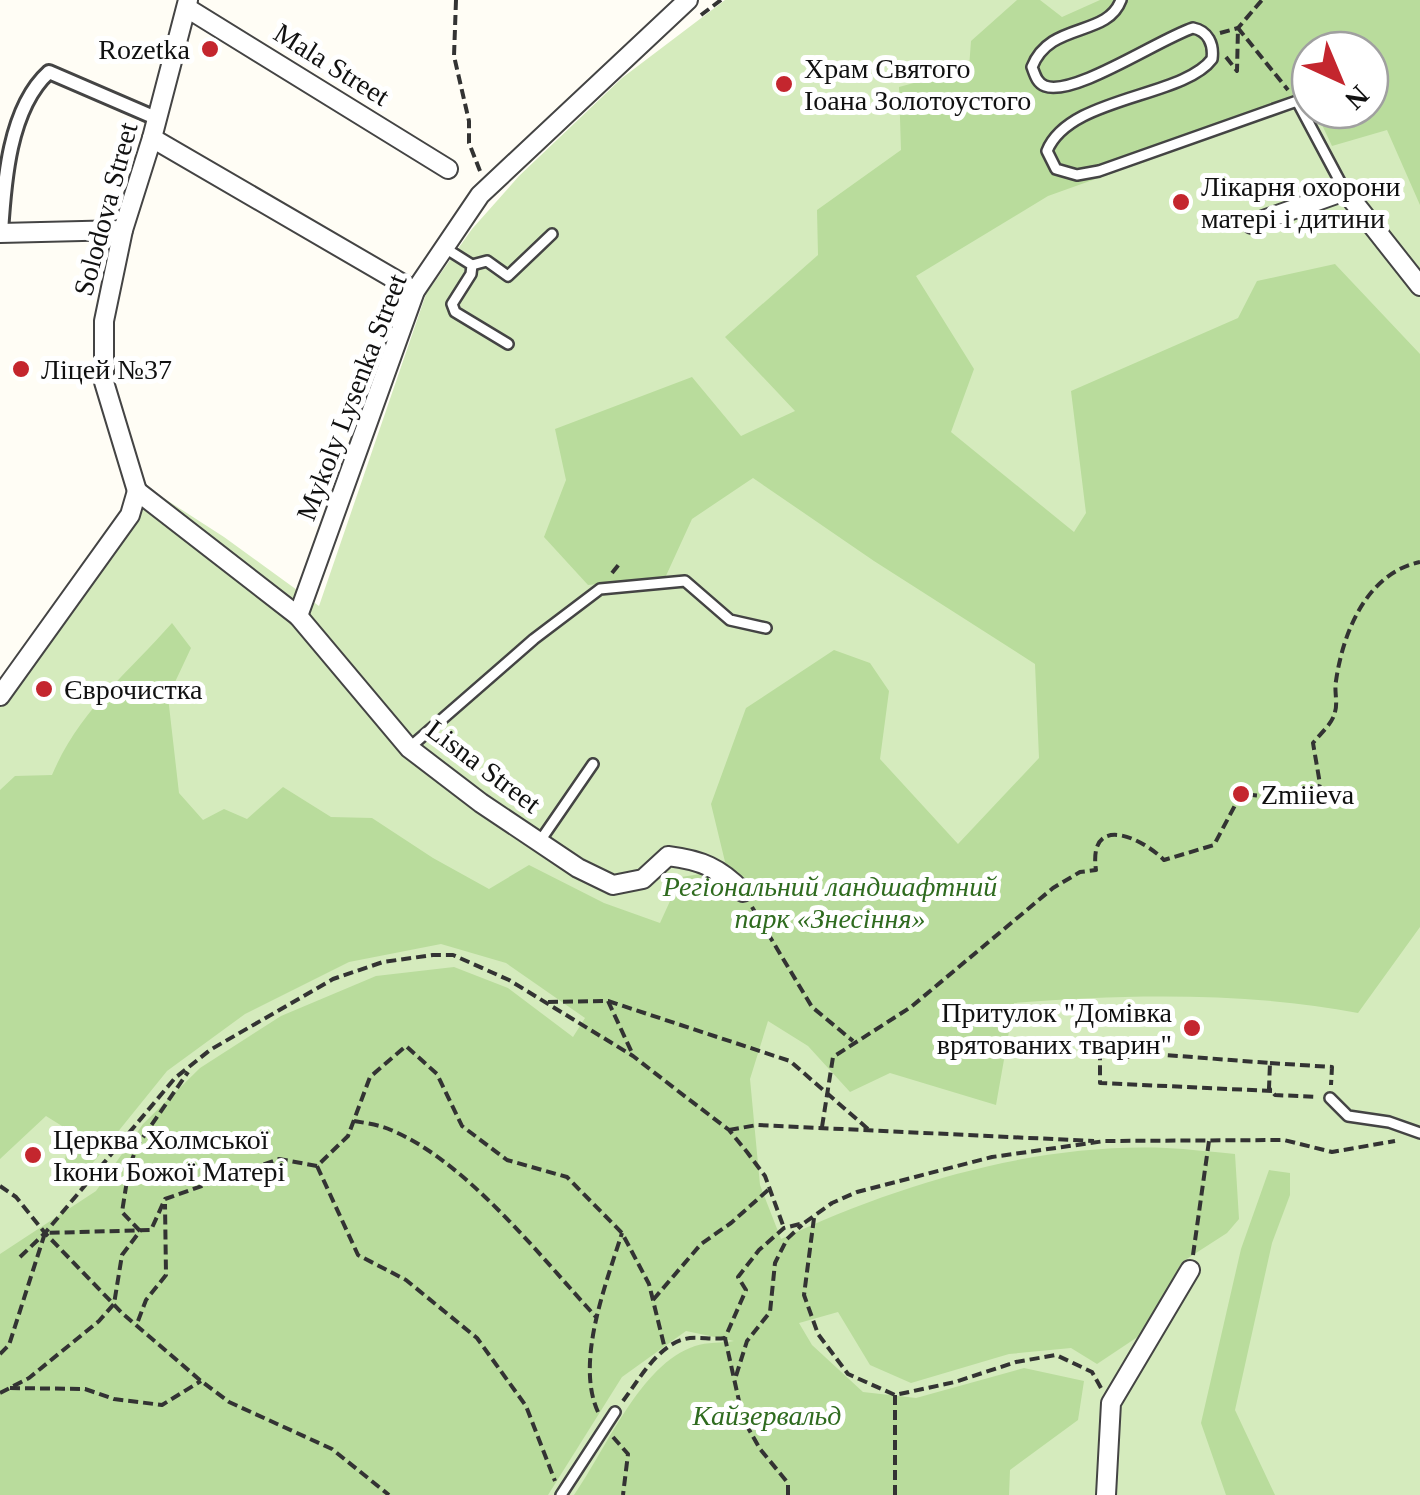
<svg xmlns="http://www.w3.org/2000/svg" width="1420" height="1495" font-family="Georgia,serif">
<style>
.green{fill:#d5ebbd;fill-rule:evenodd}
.forest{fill:#b9dc9c}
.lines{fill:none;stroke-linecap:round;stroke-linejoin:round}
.service-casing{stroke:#444;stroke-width:14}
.pedestrian-casing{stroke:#444;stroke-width:18}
.minor-casing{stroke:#444;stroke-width:22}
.path{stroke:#333;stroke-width:4;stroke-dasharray:10 5;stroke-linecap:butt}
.service{stroke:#fff;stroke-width:9}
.pedestrian{stroke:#fff;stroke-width:12}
.minor{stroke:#fff;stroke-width:18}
.poi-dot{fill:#c4262e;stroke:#fff;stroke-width:4}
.labels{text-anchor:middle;stroke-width:10;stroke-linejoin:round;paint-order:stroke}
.poi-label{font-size:28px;fill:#111;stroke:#fff;text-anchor:start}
.street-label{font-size:28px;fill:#111;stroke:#fff}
.park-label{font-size:28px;font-style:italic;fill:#2f6b1f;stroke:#fff}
</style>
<rect width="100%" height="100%" fill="#fffdf5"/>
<path class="green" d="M725,0h695v1495h-1420v-812l120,-163 28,-32 76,49 95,69 107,-312 46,-65 47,-53 103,-98zM1310,50h60v60h-60z"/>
<g class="forest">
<path d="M1017,0h23l22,17 38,-17h320v205l-33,-75 -55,16 -17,-36h55v-60h-60v52l-262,94 -132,80 58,93 -23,63 123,100 12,-19 -15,-122 167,-73 19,-37 78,-17 85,90v573l-62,86c-108,-21 -234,-19 -344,-10l-18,102 -106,-32 -40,19 -42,-46 -40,-25 -18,58 10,106 21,54c118,-55 253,-96 385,-91 23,1 46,4 69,6l4,65 -12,14 -45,29 -40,72 -45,30 -26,-16 -62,6 -98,29 -41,-18 -32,-53 -39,11 13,22 51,47 53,6 108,-30 60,13 -6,39 -68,50 -1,25h-435c32,-45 66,-131 121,-149 12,-4 27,-3 39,-5l-48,-10 -64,46 -74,118h-548v-241l96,-63 47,-67 57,-56 81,-52 95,-40 78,-9 54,21 65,49 12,-19 -79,-55 -65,-19 -92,18 -104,52 -78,57 -84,104 -19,-9 6,-35 -24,-15 -46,43v-369l15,-14 37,-1c27,-64 75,-101 120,-152l19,25 -23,49 11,96 24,27 21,-11 23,10 36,-32 48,30 41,1 61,40 56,31 40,-24 75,38 56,20 21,-46 46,-7 -16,-66 35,-96 88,-58 36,13 19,28 -9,68 78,85 81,-86 -4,-94 -161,-103 -121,-83 -61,41 -27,59 -77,7 -44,-48 22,-57 -11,-51 137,-52 49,59 54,-25 -70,-74 93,-82 -1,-45 84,-60 -2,-63 70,-19 2,-27z"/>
<path d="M1269,1170l21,3v22l-18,48 -37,167 40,85h-49l-25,-72 40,-174z"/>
</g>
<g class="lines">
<g class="service-casing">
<g id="service">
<path d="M1121,0c-14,38 -71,21 -89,67 3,8 5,16 13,19 29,11 116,-48 148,-58 15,3 21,16 19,31 -29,39 -143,37 -165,92l9,18 21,6 22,-4 198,-70 48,90"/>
<path d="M445,248l27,17 -1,9 -19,30 3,8 53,32"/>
<path d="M472,265l15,-4 21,15 44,-42"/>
<path d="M409,748l125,-109 66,-50 85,-8 45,39 36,8"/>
<path d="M540,841l53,-77"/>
<path d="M1330,1098l18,18 41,6 31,11"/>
<path d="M561,1495l54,-83"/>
</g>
</g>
<g class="pedestrian-casing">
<path id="pedestrian" d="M1,233c3,-50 8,-125 48,-161l109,47"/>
</g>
<g class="minor-casing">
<g id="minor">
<path d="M187,8l261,161"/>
<path d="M152,138l263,153"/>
<path d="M1252,224l93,-33 75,95"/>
<path d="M0,233l123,-3"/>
<path d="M137,491l161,125 111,132 72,55 97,65 35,17 30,-6 25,-23c33,4 52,12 75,36"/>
<path d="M137,491l-33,-109v-61l19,-91 29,-92 36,-138"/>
<path d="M298,616l117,-325 65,-96 208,-195"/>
<path d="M0,696l130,-181 7,-24"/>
<path d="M1106,1495l5,-92 79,-133"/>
</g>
</g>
<g class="path">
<path d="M456,0l-2,56 15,65v22l11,28"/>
<path d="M701,15l20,-15"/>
<path d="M1220,33l18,-5 24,-28"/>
<path d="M1226,57l11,14 1,-43 50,62"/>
<path d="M612,573l8,-10"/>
<path d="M752,907l60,100 41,34"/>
<path d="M608,1001l25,54"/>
<path d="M548,1002l60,-1 182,60 78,68"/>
<path d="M1270,1063l62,4 -1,18"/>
<path d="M1272,1091l-172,-8v-29l29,3 10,-4 131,10 -1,25 6,7 43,2"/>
<path d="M354,1121c12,2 26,4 37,9 75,31 150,127 205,187"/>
<path d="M822,1127l11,-70 78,-50 142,-119 27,-16 16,-2c-8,-56 44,-34 68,-10l50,-15 27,-51 73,7 6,-17 -7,-41c7,-9 20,-20 22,-31 3,-10 -1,-21 1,-31 7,-49 31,-108 84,-119"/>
<path d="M729,1130l28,-5 337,16"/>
<path d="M317,1166l41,89 48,25 71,58 49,68 29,75"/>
<path d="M0,1186l16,11 29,36 77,80 79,68 28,21 103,47 57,46"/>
<path d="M814,1218l-10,77 14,39 30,40 47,21 60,-13 61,-20 40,-7 36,17 9,16"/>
<path d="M1193,1255l16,-114"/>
<path d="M20,1257l25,-24 130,-155 35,-28 123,-71 50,-17 50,-7h20l56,25 124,76 45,35 51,39 18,22 18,24 19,52"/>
<path d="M653,1300l48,-56 30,-21 37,-33"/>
<path d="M138,1321l8,-21 20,-25 -1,-71"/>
<path d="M0,1354l9,-9 36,-112 106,-3 14,-31 114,-40 38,7 31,-30 22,-59 36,-31 31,28 25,52 45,34 60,17 55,56 27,51 16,65"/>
<path d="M736,1376l11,-35 23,-29 5,-49 12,-24 15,-14"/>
<path d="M10,1388l75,1 29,10 48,6 39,-24"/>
<path d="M0,1393l29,-15 70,-57 15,-17 8,-49 18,-24 -18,-19 7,-44 8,-22 51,-74"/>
<path d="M895,1395v100"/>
<path d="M623,1401c15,-20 35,-56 62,-62 11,-3 27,1 40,-1"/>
<path d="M598,1412c-23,-50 8,-128 24,-179"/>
<path d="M613,1437l15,17 -5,41"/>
<path d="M788,1495v-12l-28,-34 -17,-30 -18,-81 21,-48 -8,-13 21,-27 25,-22 20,-5 28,-20 25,-11 135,-35 113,-16 179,-1 48,12 63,-11"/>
</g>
<use href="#service" class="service"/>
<use href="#pedestrian" class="pedestrian"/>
<use href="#minor" class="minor"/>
</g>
<g class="poi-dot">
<circle cx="210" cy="49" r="10"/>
<circle cx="784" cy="84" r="10"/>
<circle cx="1181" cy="202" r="10"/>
<circle cx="21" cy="369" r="10"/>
<circle cx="44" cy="689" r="10"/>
<circle cx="1241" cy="794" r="10"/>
<circle cx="1192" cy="1028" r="10"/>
<circle cx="33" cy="1155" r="10"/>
</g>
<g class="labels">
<g class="poi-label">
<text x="190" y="59" text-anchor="end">Rozetka</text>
<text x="804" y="78">Храм Святого<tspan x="804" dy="32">Іоана Золотоустого</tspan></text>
<text x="1201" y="196">Лікарня охорони<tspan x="1201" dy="32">матері і дитини</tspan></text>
<text x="41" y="379">Ліцей №37</text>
<text x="64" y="699">Єврочистка</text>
<text x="1261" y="804">Zmiieva</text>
<text x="1172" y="1022" text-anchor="end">Притулок "Домівка<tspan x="1172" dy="32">врятованих тварин"</tspan></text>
<text x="53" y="1149">Церква Холмської<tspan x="53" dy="32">Ікони Божої Матері</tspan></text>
</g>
<g class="street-label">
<text transform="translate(332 64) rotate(32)" y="10">Mala Street</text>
<text transform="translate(105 209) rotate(-75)" y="10">Solodova Street</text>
<text transform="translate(351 397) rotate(-69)" y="10">Mykoly Lysenka Street</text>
<text transform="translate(484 766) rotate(37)" y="10">Lisna Street</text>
</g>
<g class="park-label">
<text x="830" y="896">Регіональний ландшафтний<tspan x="830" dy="32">парк «Знесіння»</tspan></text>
<text x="767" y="1425">Кайзервальд</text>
</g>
</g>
<g transform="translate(1340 80) rotate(136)"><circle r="48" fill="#ffffff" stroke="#a0a0a0" stroke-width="2.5"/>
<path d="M0-8L18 38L0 25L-18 38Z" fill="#c4262e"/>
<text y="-15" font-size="28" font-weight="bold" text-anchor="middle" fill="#111111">N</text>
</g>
</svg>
